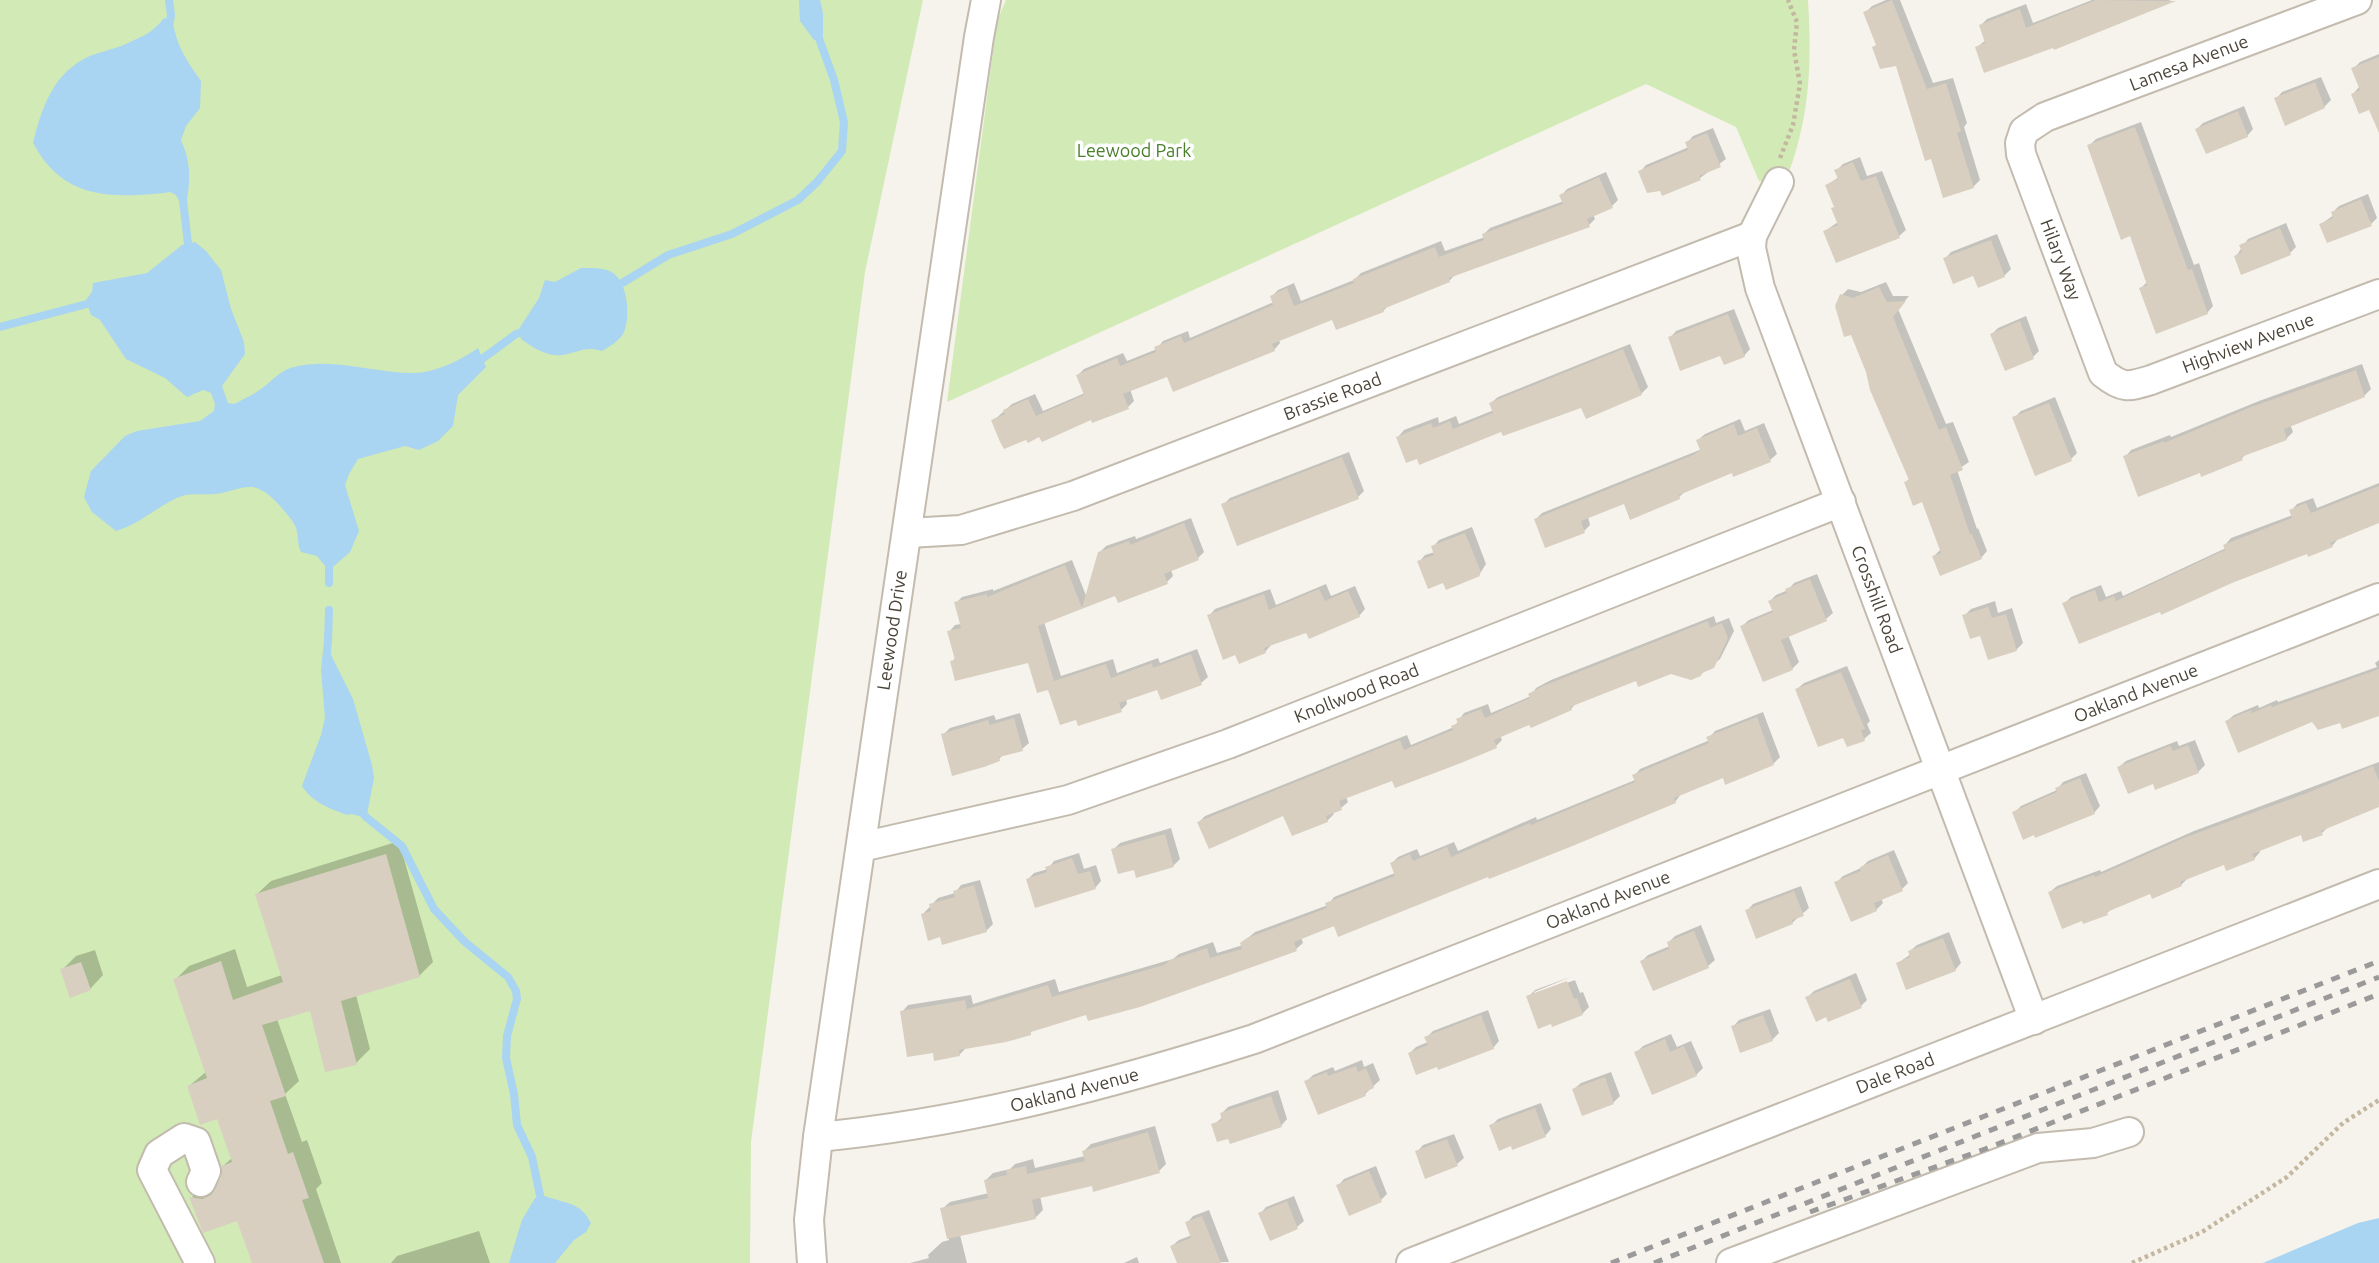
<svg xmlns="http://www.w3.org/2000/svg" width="2379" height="1263" font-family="Ubuntu,sans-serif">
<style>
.green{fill:#d2eab5}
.water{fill:#a9d4f2}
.shadow{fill:#0003}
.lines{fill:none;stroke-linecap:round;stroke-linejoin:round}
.stream{stroke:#a9d4f2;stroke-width:8}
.building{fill:#d8cfc1}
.minor-casing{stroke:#c2bbae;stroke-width:32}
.path{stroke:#c4b79f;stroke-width:4.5;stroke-dasharray:3.5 3.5;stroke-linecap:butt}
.minor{stroke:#fff;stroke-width:28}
.rail{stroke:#9a9a9a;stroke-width:5;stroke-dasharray:9 9;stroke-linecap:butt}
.labels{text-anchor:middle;stroke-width:7;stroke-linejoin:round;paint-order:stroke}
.street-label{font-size:18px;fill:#4b4439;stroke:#fff}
.park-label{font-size:18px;fill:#4a7f2a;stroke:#fff}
</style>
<rect width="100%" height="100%" fill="#f6f3ec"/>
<g class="green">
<path d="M0,0h923l-58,272 -114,870 -1,121h-750z"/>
<path d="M1006,0h802c4,64 2,119 -22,180l-27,1 -23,-54 -90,-43 -699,318 50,-381z"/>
</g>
<g class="water">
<path d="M799,0h21l3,13v23l-9,4 -14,-19z"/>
<path d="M164,18l9,5c4,24 14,38 28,58l-1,27 -14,18 -5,14c9,20 10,37 6,59l-8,2 -3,-6 -6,-3c-11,2 -22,2 -33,3 -48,2 -80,-8 -104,-52 8,-32 18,-65 49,-83 13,-8 32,-10 46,-17 15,-7 26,-11 36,-25z"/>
<path d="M195,242l11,9 15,19 10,39 13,33 1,12 -23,32 6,17 6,1c8,-4 17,-8 24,-13 13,-8 20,-20 36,-24 40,-10 79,6 119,6 22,0 48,-13 65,-25l8,19 -28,28 -5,31 -15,15 -19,9 -14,-4 -47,13 -9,15 -4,11 14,46 -9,21 -17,15h-7l-9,-11 -16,-4c-5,-10 -1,-20 -8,-30 -9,-12 -25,-33 -41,-35 -11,-1 -26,6 -37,7 -10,1 -23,-1 -33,2 -21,7 -41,28 -66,35l-24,-19 -8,-15 7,-26 34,-35 12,-5 63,-10 14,-10 1,-7 -4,-11 -8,-3 -16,7 -22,-19 -39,-19 -26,-39 -9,-5 -5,-15 6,-8 1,-9 54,-10 35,-28z"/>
<path d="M581,268c11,0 23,-1 32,5 15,10 18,46 10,61 -5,8 -13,12 -21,17 -17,-5 -22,1 -39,4 -15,2 -30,-7 -42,-16l-2,-10 20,-31 6,-18 10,2z"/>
<path d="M325,631l7,2 -1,22 22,44 19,66 2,13 -7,36 -4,3 -12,-3 -4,1c-18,-7 -34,-12 -45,-29l19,-51 4,-17 -4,-48z"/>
<path d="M545,1196c20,8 35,5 46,27l-5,9 -12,8 -19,23h-46l13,-43 13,-22z"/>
<path d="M2379,1218v45h-116l95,-40z"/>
</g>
<g class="shadow">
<path d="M1886,0h14l33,83 20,-5 14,45 -3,4 16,53 -7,7 -41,-30 -35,-93 -20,-20 -12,-31 7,-7z"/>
<path d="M2092,0h79l-116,48 -78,-1 9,-7 -5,-15 6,-6 39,-15 7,19z"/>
<path d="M2379,54v50l-26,-10 6,-7 -6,-18 7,-7z"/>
<path d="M2321,77l10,23 -7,7 -48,-8 6,-7z"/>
<path d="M2244,106l9,23 -6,7 -50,-7 6,-6z"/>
<path d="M2141,122l53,143 5,-2 14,43 -6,7 -66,-25 7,-7 -17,-47 -42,-88 7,-7z"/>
<path d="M1713,128l13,31 -26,19 -60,-6 6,-7 43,-18 -2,-4 6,-7z"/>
<path d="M1860,157l7,19 15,-5 24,59 -7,6 -74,-5 13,-9 -2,-16 -9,-21 12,-8 -3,-6 7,-7z"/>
<path d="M1606,172l12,28 -6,6 -19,8 2,5 -6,6 -133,49 -7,7 -60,24 -6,6 -50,7 -54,22 1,3 -6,7 -107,24 -37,15 4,12 -6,6 -88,28 -47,-14 19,-17 23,-10 8,17 42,-18 -7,-18 6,-6 39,-16 4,8 30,-12 6,-8 25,-10 2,7 84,-36 -2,-6 6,-6 16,-7 7,18 53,-21 7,-7 80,-32 4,10 40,-14 -1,-3 6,-6 74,-27 -3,-5 6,-7z"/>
<path d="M2368,194l9,24 -6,6h-50l13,-9 -1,-3 6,-6z"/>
<path d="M2286,223l10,24 -6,6 -54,3 12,-17z"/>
<path d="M1997,234l14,35 -7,7 -59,-17 6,-7z"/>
<path d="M1886,282l7,14h16l-11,13 48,115 7,-2 16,40 -12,8 20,59 1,-1 9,23 -6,7 -47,-2 7,-7 -18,-49 -17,-18 4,-4 -43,-106 -25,-77 6,-6 13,3z"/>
<path d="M1734,309l16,40 -6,7 -23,-3 -51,-15 6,-7z"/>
<path d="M2026,316l13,35 -6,6 -41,-23 6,-6z"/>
<path d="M1630,344l18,43 -7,7 -59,11 -164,52 -20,-20 6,-7 34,-13 1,6 17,-7 3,8 35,-14 -3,-7 7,-6z"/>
<path d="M2362,364l9,25 -7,7 -74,28 3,8 -7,7 -39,14 -5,5 -41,13 -76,-14 6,-7 39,-15 1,2 88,-36z"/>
<path d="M2055,397l22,56 -6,6 -57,-41 7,-7z"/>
<path d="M1740,419l5,12 19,-8 13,31 -7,6 -36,15 -1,-5 -47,21 -7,6 -54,5 -37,15 2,8 -6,6 -48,-12 6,-6 160,-64 -4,-9 7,-6z"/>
<path d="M1349,452l15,39 -6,6 -135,8 7,-7z"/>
<path d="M2379,483v39l-41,17 -6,7 -25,6 -146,58 -97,-6 7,-7 30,-12 5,12 15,-6 2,5 103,-48 -1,-3 6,-7 62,-23 -2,-4 6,-7 16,-6 4,10z"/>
<path d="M1191,518l13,34 -6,6 -27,12 2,6 -6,6 -51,12 -72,28 17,54 52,-17 4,14 41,-15 2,5 37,-14 11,28 -7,6 -43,4 -32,12 1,5 -6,6 -71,-23 -21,-26 -77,1 4,-5 -7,-25 6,-7 6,-1 -5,-21 6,-6 31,-8v2l79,-31 15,38 12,-45 7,-7 29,-10 1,3z"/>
<path d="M1472,527l14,37 -7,11 -60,-13 6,-7 10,-3 -2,-5 6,-7z"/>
<path d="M1817,574l16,39 -7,6 -38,16 11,27 -7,7 -50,-43 7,-6 24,-10 -3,-9 6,-6 12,-5 6,-7z"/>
<path d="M1326,584l5,12 24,-10 10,23 -6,7 -52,15 -36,14 -6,7 -56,-36 6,-7 55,-20 6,16z"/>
<path d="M1995,601l3,12 14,-5 11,35 -7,7 -35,-16 -17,-18 7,-7z"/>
<path d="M1714,616l2,7 13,-5 5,13 -14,28 -20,16 -29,-3 -34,7 -60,23 -6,7 -71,26 2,5 -6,6 -103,33 -47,18 2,5 -7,6 -8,4 1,2 -7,7 -43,-7 -85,8 6,-6 202,-81 4,10 43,-18 10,-14 24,-9 3,9 40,-17 5,-8 15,-8z"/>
<path d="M2379,660v36l-38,25h-114l7,-6 24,-10 1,3 18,-8 1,2 99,-35 -2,-4z"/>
<path d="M1847,666l23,55 -3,3 4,9 -7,6 -20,-3 -47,-47 7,-6z"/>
<path d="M1763,712l17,45 -7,7 -49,12 -43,18 -6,8 -186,72 -188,63 2,6 -7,6 -261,79 -5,5 -64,15 -7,7 -24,-4 -33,-39 6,-7 63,-10 2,9 82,-25 4,13 114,-33 6,-5 34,-12 4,11 26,-8 -1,-2 13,-11 73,-27 6,-8 61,-24 -3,-10 6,-6 19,-8 3,7 34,-14 4,9 78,-34 1,3 98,-40 -1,-4 6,-7 70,-29 -1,-2 6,-7z"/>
<path d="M1020,713l9,30 -7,6 -18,5 -5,5 -56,-24 7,-7 44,-13 2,5z"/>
<path d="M2195,740l10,25 -7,7 -44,10 -35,-15 7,-6 51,-20 2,5z"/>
<path d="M2379,762v44l-51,21 -6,6 -20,-1 -43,17 1,3 -6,7 -29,4 -37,15 -7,7 -30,6 -37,16 -7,6 -23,9 -34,-30 7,-6 43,-16 1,2 93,-41z"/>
<path d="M2086,773l14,33 -6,7h-80l7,-7 36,-16 6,-8z"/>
<path d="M1171,828l9,31 -6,6 -37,11 -2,-8 -22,-18 7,-7z"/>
<path d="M399,841l34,121 -14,14 -63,19 14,54 -14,14 -45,-55 -34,11 22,62 -14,13 17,48 5,-2 15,43 -6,6 25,74h-87l-16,-44 -46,-22 13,-13 12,2 6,-8v-12l9,-8 -14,-41 -29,-31 18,-15 -32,-91 14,-14 46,-17 12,38 35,-12 -25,-81 14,-13z"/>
<path d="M1894,850l14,33 -6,6 -21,9 2,5 -7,7 -40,-27 7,-7 18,-8 7,-7z"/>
<path d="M1079,853l5,16 12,-4 5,16 -6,7 -67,-9 6,-6 14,-4 6,-8z"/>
<path d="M980,880l13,44 -6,6 -43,13 -2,-8 -19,-21 15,-16 17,-5 6,-8z"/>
<path d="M1801,886l8,22 -17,15 -45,-12 6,-7z"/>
<path d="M1701,925l14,35 -7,6 -54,23 -12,-28 6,-6 22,-9 -1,-4 6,-6z"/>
<path d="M1949,932l12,31 -6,7 -57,-7 13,-9 -1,-3 7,-6z"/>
<path d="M95,950l8,25 -13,14 -28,-19 14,-14z"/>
<path d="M1856,973l11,27 -6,6 -53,-9 6,-6z"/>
<path d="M1573,976l-39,16v3l41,-15 5,13 3,-1 6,15 -7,7 -54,-17 7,-7z"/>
<path d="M1770,1009l9,24 -7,7 -39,-13 6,-7z"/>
<path d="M1488,1010l11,31 -6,7 -83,5 6,-6 12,-5 -1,-5 6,-6z"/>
<path d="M1671,1034l6,13 14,-6 12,27 -7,7 -43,18 -17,-40 7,-7z"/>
<path d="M1362,1060l2,7 9,-4 7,17 -15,14 -59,-12 7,-7 20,-8 2,4z"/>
<path d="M1611,1072l9,24 -6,6 -31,12 -9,-25 7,-6z"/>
<path d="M1278,1090l9,29 -6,7 -68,-1 10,-8 -1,-4 6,-6z"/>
<path d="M1541,1103l10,26 -6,7 -54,-10 7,-7z"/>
<path d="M1155,1126l11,38 -7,7 -119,25 3,14 -7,7 -76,18 7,28h-57l19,-5 -1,-3 14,-13 7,-2 -7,-31 8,-7 39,-9 -3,-13 7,-7 17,-4 5,-5 18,-5 2,9 50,-12 -1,-5 7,-7z"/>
<path d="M1454,1134l10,24 -7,6 -40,-12 6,-7z"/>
<path d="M1376,1166l11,28 -6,6 -43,-14 6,-7z"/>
<path d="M1294,1196l10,25 -7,6 -37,-13 6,-7z"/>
<path d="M1209,1210l20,52 -51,1 -6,-17 7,-6 13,-5 -5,-12 6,-7z"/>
<path d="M479,1231l11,32h-99l6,-7z"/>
<path d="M1137,1257l2,6h-15z"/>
</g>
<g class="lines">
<g class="stream">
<path d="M168,32l3,-17 -2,-15"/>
<path d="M183,200l5,44"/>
<path d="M614,288l54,-33 64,-21 66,-34 19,-18 25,-31 2,-29 -10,-42 -18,-50"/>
<path d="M0,327l87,-23"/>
<path d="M482,359l34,-25 12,-4"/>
<path d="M329,583v-16"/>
<path d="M328,642l1,-32"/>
<path d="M359,808l7,9 36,29 32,63 31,33 43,35 8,14 1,8 -10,37 -1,22 8,36 3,31 15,32 10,48"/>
</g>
</g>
<g class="building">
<path d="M1892,0l35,89 19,-6 15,48 -4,2 17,55 -31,10 -12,-39 -6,2 -29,-95 -16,3 -8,-22 4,-2 -13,-33z"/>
<path d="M2096,0l80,1 -122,49 -1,-2 -69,25 -9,-26 10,-4 -6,-18 41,-16 6,19z"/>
<path d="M2379,57v76l-10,-23 -10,4 -8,-20 9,-4 -9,-22z"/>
<path d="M2315,82l10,26 -40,18 -11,-28z"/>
<path d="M2238,111l10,26 -42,17 -11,-25z"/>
<path d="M2135,127l53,143 4,-1 16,45 -52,20 -17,-46 8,-3 -17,-49 -9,4 -34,-95z"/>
<path d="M1707,133l14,34 -22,9 2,4 -39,16 -2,-5 -13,2 -9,-22 50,-21 -3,-8z"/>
<path d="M1853,162l8,19 15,-5 24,62 -64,25 -13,-32 15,-6 -7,-17 3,-1 -9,-22 13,-6 -4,-9z"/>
<path d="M1599,177l14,31 -26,11 3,8 -141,51 1,4 -67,27 1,3 -48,18 -4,-10 -60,24 3,7 -102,41 -6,-15 -44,17 6,15 -37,14 -1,-3 -49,22 -3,-5 -11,6 -2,-3 -22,9 -4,-7 -9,-22 14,-6 -2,-4 25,-11 8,17 48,-21 -8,-20 41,-17 3,8 36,-14 -2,-5 27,-11 3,7 89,-38 -3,-9 17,-8 7,18 60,-23 -1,-4 82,-32 4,10 45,-17 -2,-6 81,-30 -4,-9z"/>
<path d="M2361,199l11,27 -45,17 -8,-19 14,-6 -2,-6z"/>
<path d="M2280,228l11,27 -50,20 -7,-19 8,-4 -3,-7z"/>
<path d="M1991,240l14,37 -27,11 -5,-12 -20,8 -10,-26z"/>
<path d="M1879,287l8,15 19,-1 -13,16 46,113 7,-3 17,43 -13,5 20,59h2l10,25 -42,17 -8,-20 9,-3 -19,-51 -9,4 -9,-24 5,-2 -39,-90 -4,-18 -15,-37 -7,2 -9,-31 5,-12 13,4z"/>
<path d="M1728,314l17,43 -21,8 -4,-9 -40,15 -12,-34z"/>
<path d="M2020,321l14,38 -29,12 -15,-37z"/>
<path d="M1623,349l19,46 -56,24 -5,-11 -78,28 -2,-4 -82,33 -2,-6 -11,4 -10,-26 35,-14 2,5 17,-7 3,8 40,-16 -4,-10z"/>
<path d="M2356,370l9,27 -81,32 3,11 -46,17 2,3 -42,17 -1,-4 -62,24 -15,-41 41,-15v2l87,-36z"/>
<path d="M2049,403l23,58 -37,15 -23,-59z"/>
<path d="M1734,424l4,12 19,-8 14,34 -38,15 -1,-4 -53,22 1,4 -50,21 -6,-16 -43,17 4,12 -40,15 -11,-29 159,-64 7,-5 -4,-10z"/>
<path d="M1342,457l17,42 -122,47 -16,-42z"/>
<path d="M2379,486v37l-49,20 3,4 -25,10 -1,-3 -75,29 -71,32 -1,-3 -81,32 -17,-41 33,-13 4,12 15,-6 2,5 109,-51 -2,-5 69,-27 -3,-8 17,-7 5,10z"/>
<path d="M1184,523l15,37 -35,14 4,10 -50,19 -3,-7 -77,30 16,55 52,-17 5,14 41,-15 1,5 38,-14 11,31 -41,15 -4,-10 -38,13 3,9 -44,14 -2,-6 -16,5 -12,-35 -11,3 -9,-30 -73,18 -5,-20 5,-1 -8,-29 14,-3 -7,-26 33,-8v3l78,-32 17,43 16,-56 31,-11 1,4z"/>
<path d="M1465,533l16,39 -2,1 1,3 -34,14 -3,-7 -15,6 -11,-28 17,-6 -3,-9z"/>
<path d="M1810,579l17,42 -46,19 12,30 -30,12 -23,-56 33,-14 -5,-11 19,-8 -2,-4z"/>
<path d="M1319,589l6,12 23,-10 12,26 -51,22 -3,-6 -42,15 2,5 -27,11 -4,-9 -12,5 -16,-45 57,-21 5,16z"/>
<path d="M1988,607l4,11 14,-4 11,37 -29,9 -8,-24 -10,3 -8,-24z"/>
<path d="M1708,621l2,7 12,-5 6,15 -14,30 -12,5 -1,3 -10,4 -20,-6 -33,13 -2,-6 -66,26 2,3 -41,18 -2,-3 -35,15 3,8 -36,15 -66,25 -3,-7 -53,20 3,9 -16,6 2,6 -36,14 -9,-20 -74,33 -12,-27 203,-82 4,10 49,-20 -2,-4 7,-3 -2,-4 25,-10 4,9 45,-20 -2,-4 15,-8z"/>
<path d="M2379,669v47l-37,13 -2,-6 -22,7 -6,-8 -74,31 -13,-32 26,-11 1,3 19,-8 1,2z"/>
<path d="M1841,672l24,57 -4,1 4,11 -18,6 -4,-9 -25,9 -23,-58z"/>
<path d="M1757,717l17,48 -49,20 -2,-7 -49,20 2,5 -106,44 -81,32 -1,-2 -150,60 -4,-11 -40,16 3,9 -157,56 -52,14 -2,-6 -55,17v3l-25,7 -47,8 1,6 -26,5 -1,-8 -26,4 -7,-46 65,-11 2,9 81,-24 4,12 112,-32 6,-5 37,-12 3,10 32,-9 -2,-6 7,-5 80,-30 -2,-5 70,-27 -5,-13 20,-9 3,7 34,-14 4,10 79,-34 1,2 104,-43 -3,-7 77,-32 -3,-6z"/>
<path d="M1014,718l9,33 -24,6 1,4 -16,6 -32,9 -11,-42 47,-14 2,5z"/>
<path d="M2188,745l11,28 -44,17 -2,-6 -25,10 -11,-27 53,-21 3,5z"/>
<path d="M2373,766l6,15v26l-58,24 2,4 -20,7 -2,-7 -49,19 3,6 -29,11 -2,-6 -44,17 2,4 -30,13 -2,-5 -43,18 1,3 -25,9 -1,-3 -20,8 -14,-37 46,-17 1,2 91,-40 121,-44z"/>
<path d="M2080,778l15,36 -60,24 -1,-3 -11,5 -11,-28 45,-20 -2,-4z"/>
<path d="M1165,834l9,33 -38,11 -2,-8 -16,4 -7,-25z"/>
<path d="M386,854l34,123 -79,24 16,64 -32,7 -15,-61 -48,14 24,71 -16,5 18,53 5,-2 16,46 -7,2 22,63h-72l-15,-42 -34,12 -14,-36 13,2 9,-4 10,-17 1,-12 10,-4 -15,-43 -17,6 -13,-39 20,-8 -34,-99 48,-18 12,39 50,-18 -28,-88z"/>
<path d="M1888,855l15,36 -29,12 3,8 -26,11 -17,-40 27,-11 -1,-4z"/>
<path d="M1072,858l6,16 12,-3 6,18 -61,19 -9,-29 21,-7 -2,-5z"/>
<path d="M974,885l13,47 -45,13 -2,-8 -12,4 -7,-27 10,-3 -2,-7 26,-7 -2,-6z"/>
<path d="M1794,891l10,25 -12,4 1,4 -37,15 -11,-29z"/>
<path d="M1694,931l15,37 -56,23 -13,-30 29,-12 -2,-7z"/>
<path d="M1943,938l13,33 -50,19 -10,-27 14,-6 -2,-6z"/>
<path d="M81,962l10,28 -21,8 -10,-29z"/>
<path d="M1850,979l12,29 -34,14 -2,-5 -10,5 -11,-25z"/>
<path d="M1567,981l7,18 3,-1 6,17 -31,12 -1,-3 -13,5 -12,-33z"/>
<path d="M1481,1015l13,34 -56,21 -1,-3 -21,8 -8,-22 20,-8 -4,-8z"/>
<path d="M1763,1015l10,26 -33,12 -9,-27z"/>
<path d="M1665,1039l5,13 14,-6 13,30 -45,19 -18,-43z"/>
<path d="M1356,1066l2,6 8,-4 8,20 -9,4 1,4 -48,19 -14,-34 23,-9 1,4z"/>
<path d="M1605,1077l9,27 -32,12 -10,-27z"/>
<path d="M1271,1096l11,31 -52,17 -2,-5 -11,3 -6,-18 11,-4 -2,-7z"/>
<path d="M1535,1108l11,29 -34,13 -1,-4 -12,5 -10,-26z"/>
<path d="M1148,1132l12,41 -67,19 -1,-6 -60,14 4,19 -89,20 -7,-31 48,-10 -4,-18 23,-5 -1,-5 20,-4 1,8 58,-13 -3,-10z"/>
<path d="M1447,1139l11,27 -33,13 -10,-28z"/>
<path d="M1369,1171l13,31 -33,14 -13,-31z"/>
<path d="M1287,1201l11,28 -28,12 -12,-28z"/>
<path d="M1202,1216l19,47h-44l-7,-17 21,-8 -6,-16z"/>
</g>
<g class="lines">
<g class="minor-casing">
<g id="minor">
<path id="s1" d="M2357,0l-312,117 -21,14 -4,12 1,11 82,219c20,16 25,14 48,7l228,-86"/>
<path id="s2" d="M1779,182l-27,54 -1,12 9,40 274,732"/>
<path id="s3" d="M908,533l53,-3 112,-34 679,-260"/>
<path id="s4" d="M861,847l207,-47 160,-56 613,-242"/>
<path id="s5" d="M818,1137c149,-14 294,-53 436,-98l1125,-441"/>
<path d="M200,1263l-48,-93 7,-16 25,-16 12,4 10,29 -5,11"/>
<path id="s6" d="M812,1263l-3,-43 9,-83 161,-1100 7,-37"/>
<path id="s7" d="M1411,1263l968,-379"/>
<path d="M1731,1263l307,-115 55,-5 36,-11"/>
</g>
</g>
<g class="path">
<path d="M1780,158l13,-33 7,-41 -6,-34 3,-28 -9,-22"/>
<path d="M2132,1263l70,-31 85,-55 56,-54 36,-23"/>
</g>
<use href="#minor" class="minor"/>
<g class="rail">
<path d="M1810,1212l175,-63 394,-155"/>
<path d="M1611,1263l768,-302"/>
<path d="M1654,1263l725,-286"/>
</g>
</g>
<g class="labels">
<g class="street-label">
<text transform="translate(2189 63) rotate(-21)" y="6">Lamesa Avenue</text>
<text dy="6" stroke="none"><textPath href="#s1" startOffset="495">Hilary Way</textPath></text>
<text dy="6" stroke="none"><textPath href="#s1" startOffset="772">Highview Avenue</textPath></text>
<text dy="6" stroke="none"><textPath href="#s3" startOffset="448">Brassie Road</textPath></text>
<text dy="6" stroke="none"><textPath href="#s2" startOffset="446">Crosshill Road</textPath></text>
<text dy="6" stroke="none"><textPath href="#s6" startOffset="639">Leewood Drive</textPath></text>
<text dy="6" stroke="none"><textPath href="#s4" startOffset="520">Knollwood Road</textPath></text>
<text dy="6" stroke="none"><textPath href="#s5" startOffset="1395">Oakland Avenue</textPath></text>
<text dy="6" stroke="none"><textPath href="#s5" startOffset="828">Oakland Avenue</textPath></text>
<text dy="6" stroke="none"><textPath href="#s7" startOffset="520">Dale Road</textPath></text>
<text dy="6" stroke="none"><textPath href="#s5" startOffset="261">Oakland Avenue</textPath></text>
</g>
<g class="park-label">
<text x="1134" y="157">Leewood Park</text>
</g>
</g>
</svg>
